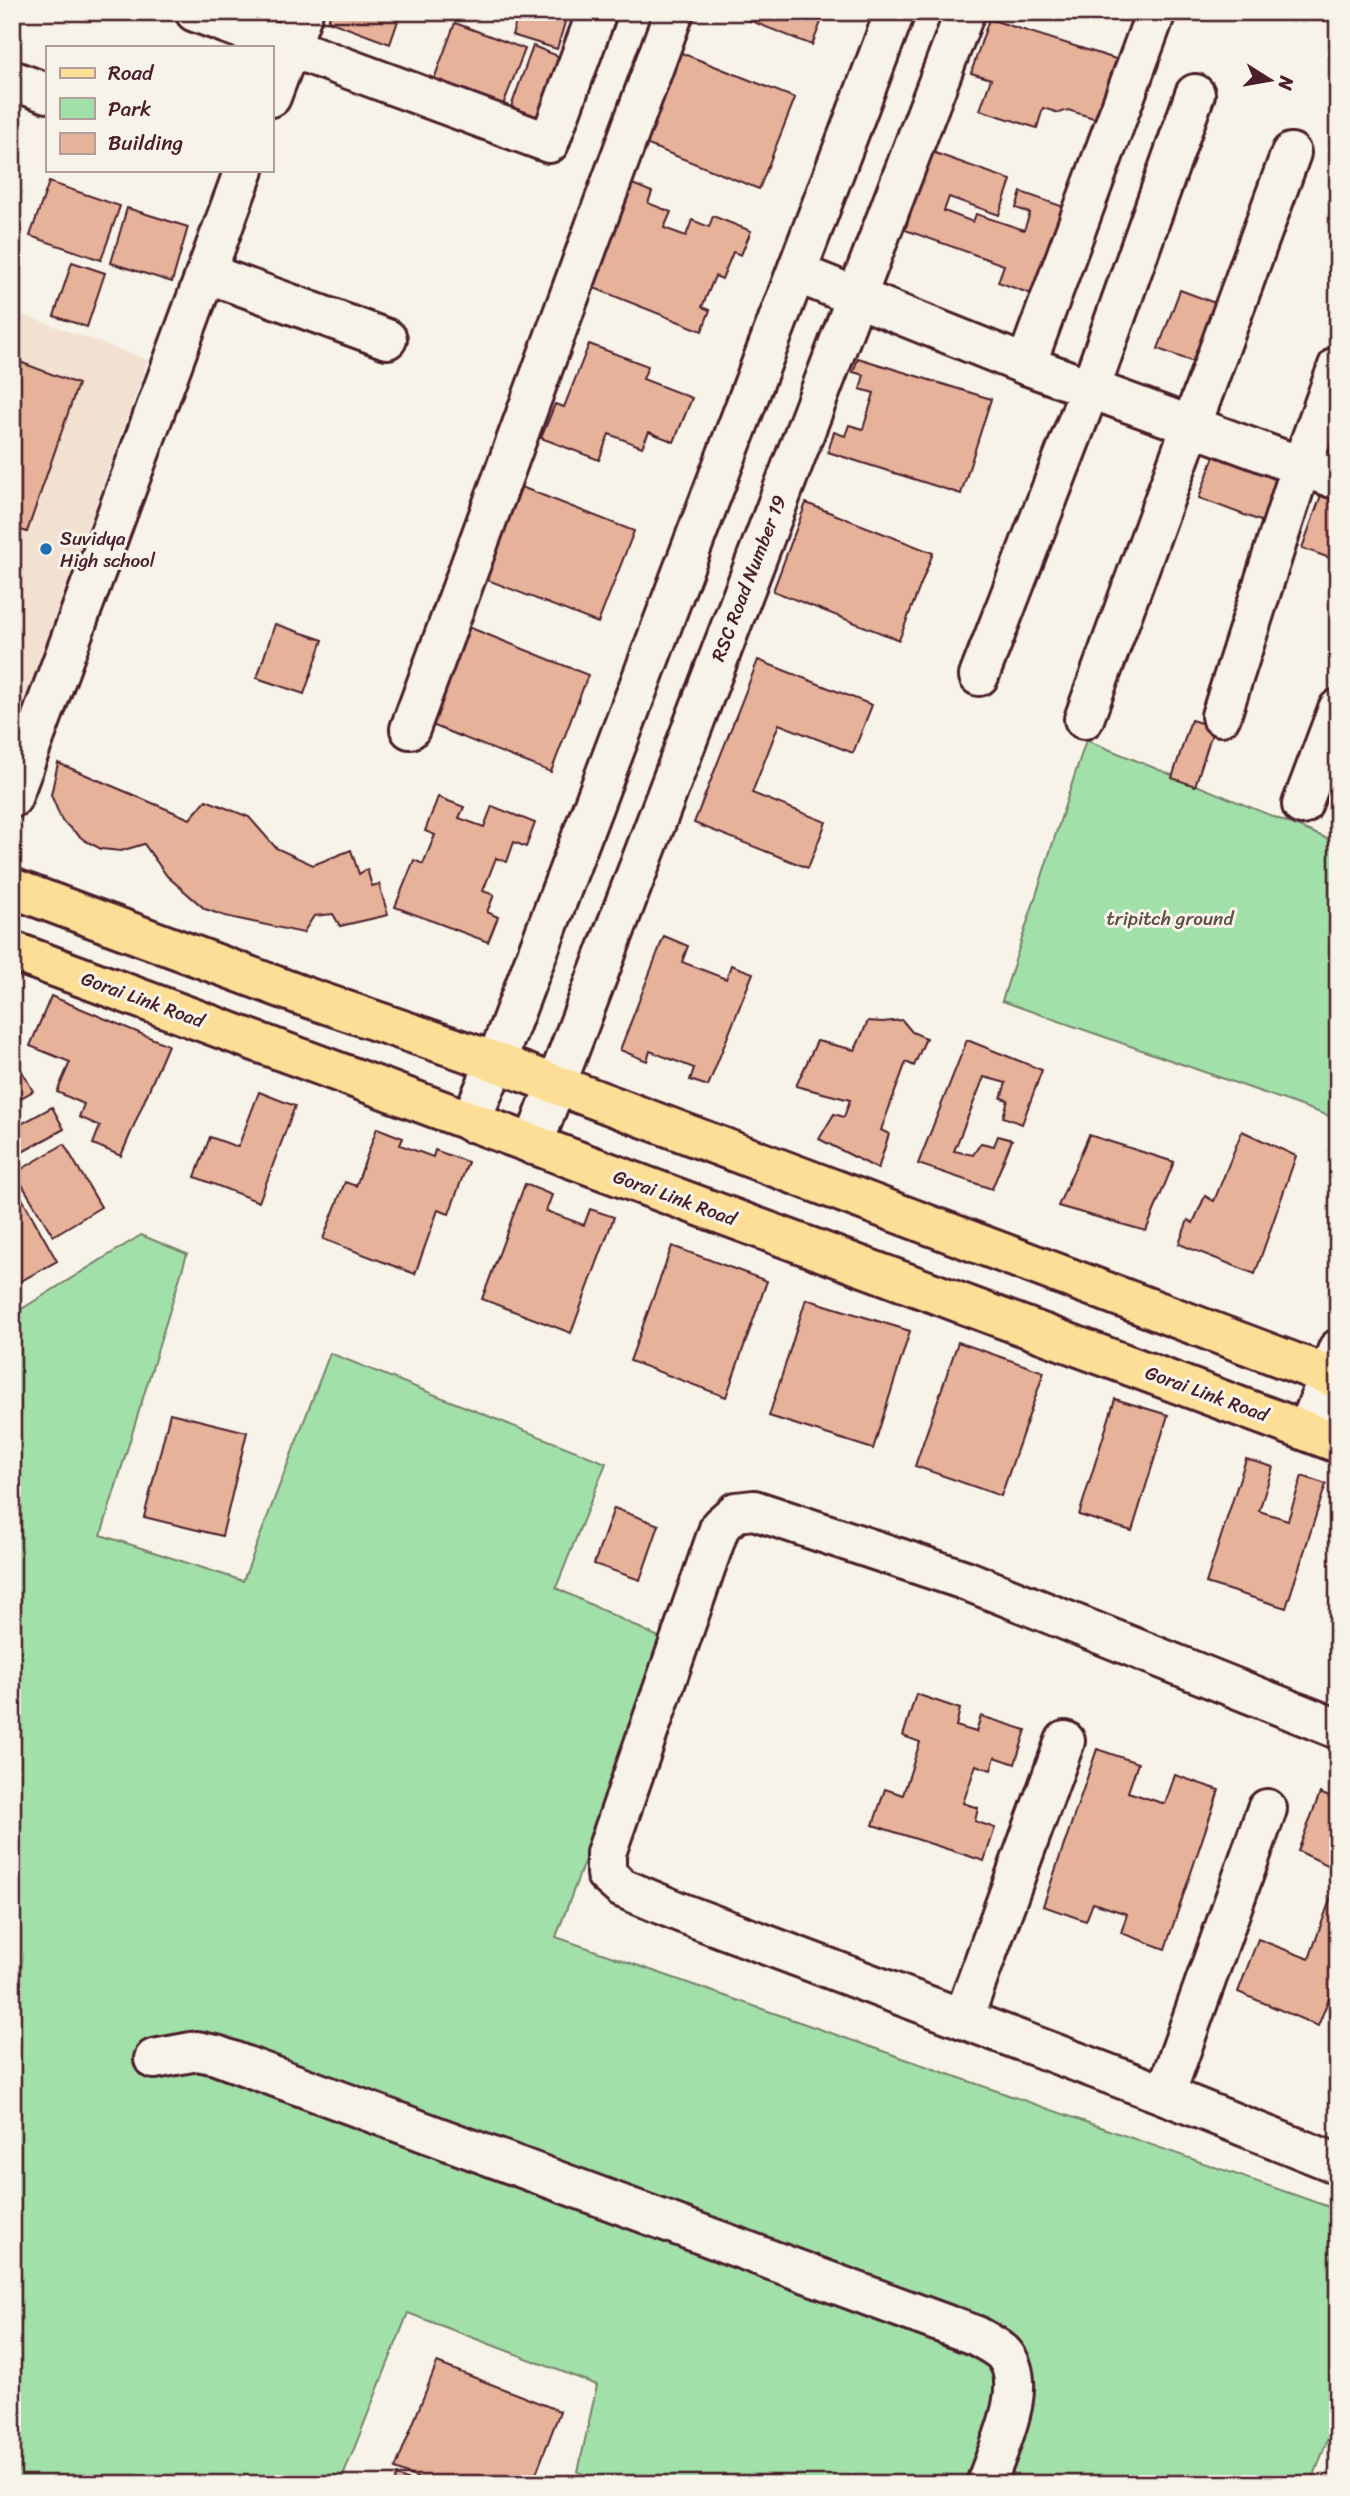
<svg xmlns="http://www.w3.org/2000/svg" width="1350" height="2496" font-family="Sriracha,sans-serif">
<style>
.built{fill:#f2e0d1}
.green{fill:#a2e0a9;stroke:#76806a;stroke-width:2}
.building{fill:#e6b29a;stroke:#4a1f2b;stroke-width:2}
.lines{fill:none;stroke-linecap:round;stroke-linejoin:round}
.minor-casing{stroke:#4a1f2b;stroke-width:44}
.major-casing{stroke:#4a1f2b;stroke-width:44}
.minor{stroke:#f7f3e8;stroke-width:38}
.major{stroke:#fdde96;stroke-width:38}
.poi-dot{fill:#1f6fb2;stroke:#f7f3e8;stroke-width:2.5}
.labels{text-anchor:middle;stroke-width:6;stroke-linejoin:round;paint-order:stroke}
.poi-label{font-size:19px;fill:#4a1f2b;stroke:#f7f3e8;text-anchor:start}
.street-label{font-size:19px;fill:#4a1f2b;stroke:#f7f3e8}
.park-label{font-size:19px;fill:#604f4a;stroke:#f7f3e8}
</style>
<rect width="100%" height="100%" fill="#f7f3e8"/>
<filter id="ink" filterUnits="userSpaceOnUse"><feTurbulence type="fractalNoise" baseFrequency=".0143" numOctaves="2"/><feDisplacementMap in="SourceGraphic" scale="14" xChannelSelector="R" yChannelSelector="G"/><feConvolveMatrix kernelMatrix="1 2 1 2 8 2 1 2 1" color-interpolation-filters="sRGB"/></filter>
<g filter="url(#ink)">
<path class="built" d="M12,311l136,49 -136,378z"/>
<g class="green">
<path d="M1086,740l252,103v276l-336,-118z"/>
<path d="M141,1235l46,19 -86,281 142,46 87,-228 276,110 -50,125 111,53 -111,296 782,273v201l-27,73h-703l-30,-12 19,-87 -189,-72 -68,171h-328v-1169z"/>
</g>
<g class="building">
<path d="M331,12h70l-11,32 -62,-23z"/>
<path d="M519,12h49l-11,37 -45,-14z"/>
<path d="M728,12h97l-13,33z"/>
<path d="M989,19l130,41 -13,62 -38,-12 -9,3 -16,-5 -6,20 -57,-18 11,-31 -20,-6z"/>
<path d="M455,23l70,26 -22,56 -69,-26z"/>
<path d="M533,46l35,14 -22,60 -35,-13z"/>
<path d="M679,52l116,46 -36,91 -116,-46z"/>
<path d="M932,152l79,28 -12,35 -50,-18 -5,14 29,11 3,-8 48,16 6,-17 -14,-5 5,-16 43,15 -30,88 -36,-13 6,-17 -99,-35z"/>
<path d="M49,182l71,24 -19,54 -71,-24z"/>
<path d="M630,183l22,9 -4,11 23,9 -7,16 22,8 6,-16 17,7 4,-11 38,15 -10,24 -8,-3 -11,27 -7,-3 -13,31 8,3 -8,21 -113,-45z"/>
<path d="M127,208l61,19 -16,55 -61,-19z"/>
<path d="M72,262l33,11 -18,54 -33,-11z"/>
<path d="M1180,290l46,17 -22,59 -46,-17z"/>
<path d="M589,344l59,22 -5,13 49,19 -18,44 -25,-10 -7,15 -33,-13 -10,26 -58,-22 14,-34 9,3z"/>
<path d="M858,358l133,41 -30,95 -133,-42 6,-20 11,4 4,-11 14,4 11,-36 -14,-4 4,-14 -11,-3z"/>
<path d="M12,359l66,25 -51,148 -15,-5v-122l3,-6 -3,-1z"/>
<path d="M1214,456l72,26 -15,43 -72,-27z"/>
<path d="M511,483l123,48 -36,92 -123,-48z"/>
<path d="M1324,487l14,5v69l-36,-13z"/>
<path d="M806,503l127,50 -34,87 -126,-49z"/>
<path d="M456,622l132,53 -37,97 -132,-52z"/>
<path d="M275,624l48,16 -19,54 -47,-16z"/>
<path d="M758,660l114,45 -19,48 -74,-29 -27,69 74,29 -18,46 -114,-45z"/>
<path d="M1191,720l23,7 -19,59 -23,-8z"/>
<path d="M58,763l132,56 16,-19 43,17 27,31 37,17 38,-15 8,24 8,-5 5,17 7,-2 9,31 -48,11 -7,-12 -19,2 -11,17 -78,-17 -20,-7 -38,-33 -23,-32 -23,7 -20,-2 -17,-9 -22,-19 -11,-26z"/>
<path d="M438,797l26,10 -5,11 25,9 8,-21 43,17 -9,24 -12,-5 -7,20 -11,-4 -13,33 11,4 -7,17 11,5 -10,25 -93,-35 19,-47 9,4 12,-29 -10,-4z"/>
<path d="M664,936l24,10 -6,16 44,17 5,-14 22,8 -45,113 -18,-6 4,-12 -44,-17 -3,10 -27,-11z"/>
<path d="M51,996l117,49 -47,111 -28,-12 7,-18 -21,-9 5,-13 -27,-12 13,-30 -40,-16z"/>
<path d="M902,1020l10,12 14,6 -12,28 -8,-4 -25,68 8,4 -11,35 -59,-30 15,-25 10,3 6,-17 -54,-14 21,-45 38,9 13,-29 14,1z"/>
<path d="M967,1040l75,30 -20,54 -19,-7 5,-17 -7,-2 5,-15 -22,-6 -30,74 19,4 8,-12 13,3 4,-10 14,4 -20,49 -74,-25z"/>
<path d="M12,1053l21,38 -21,12z"/>
<path d="M259,1092l36,14 -36,96 -64,-25 15,-40 28,10z"/>
<path d="M52,1107l12,22 -49,27 -3,-6v-21z"/>
<path d="M377,1128l26,10 -3,7 33,12 2,-7 33,12 -19,52 -11,-4 -23,64 -92,-35 22,-57 11,4z"/>
<path d="M1242,1131l54,25 -41,118 -76,-30 9,-24 5,3 12,-27 9,5z"/>
<path d="M1089,1135l85,27 -28,69 -88,-25z"/>
<path d="M64,1144l37,63 -48,29 -38,-63z"/>
<path d="M525,1184l27,11 -6,16 38,14 6,-16 24,8 -43,116 -89,-34z"/>
<path d="M19,1193l38,68 -45,25v-90z"/>
<path d="M672,1246l95,35 -41,116 -96,-36z"/>
<path d="M806,1299l104,32 -37,118 -104,-33z"/>
<path d="M958,1342l86,30 -43,124 -86,-30z"/>
<path d="M1115,1399l53,16 -36,116 -53,-16z"/>
<path d="M170,1413l77,19 -25,104 -78,-19z"/>
<path d="M1246,1459l27,8 -14,44 29,9 14,-44 24,8 -40,124 -80,-25z"/>
<path d="M614,1508l45,17 -19,55 -46,-16z"/>
<path d="M916,1694l44,15 -4,17 20,6 5,-16 45,14 -11,34 -20,-7 -4,13 -15,-5 -13,38 15,5 -3,13 20,7 -11,33 -111,-36 12,-36 18,6 17,-53 -17,-6z"/>
<path d="M1097,1749l41,14 -10,29 37,12 10,-29 44,15 -54,159 -44,-16 6,-19 -34,-11 -7,18 -43,-15z"/>
<path d="M1320,1793l18,8v69l-40,-19z"/>
<path d="M1338,1877v104h-2l-18,45 -80,-34 20,-53 51,20z"/>
<path d="M437,2363l123,48 -28,73h-100l-37,-15z"/>
<path d="M397,2476l20,8h-23z"/>
</g>
<g class="lines">
<g class="minor-casing">
<g id="minor">
<path d="M195,12l354,131 48,-131"/>
<path d="M12,80l35,13"/>
<path d="M271,97l32,-85"/>
<path d="M206,273l181,66"/>
<path d="M797,273l229,92 312,115"/>
<path d="M1026,365l130,-353"/>
<path d="M979,676l111,-287 105,-295"/>
<path d="M1221,716l80,-249 37,-101"/>
<path d="M1084,719l207,-566"/>
<path d="M410,729l264,-717"/>
<path d="M12,798l232,-628"/>
<path d="M1302,805l36,-96"/>
<path d="M470,1122l26,-60 399,-1050"/>
<path d="M533,1145l432,-1133"/>
<path d="M1308,1430l30,-81"/>
<path d="M1338,1729l-373,-149 -211,-70 -18,2 -16,14 -114,327v21l16,14 60,25 483,182 173,69"/>
<path d="M963,2019l102,-278"/>
<path d="M154,2059l43,-8 19,4 761,281c8,5 21,11 27,18 27,31 -7,96 -18,130"/>
<path d="M1165,2095l102,-286"/>
</g>
</g>
<g class="major-casing">
<g id="major">
<path d="M12,888l291,108 193,66 842,317"/>
<path d="M12,951l1326,492"/>
</g>
</g>
<use href="#minor" class="minor"/>
<use href="#major" class="major"/>
</g>
</g>
<circle class="poi-dot" cx="46" cy="549" r="7"/>
<g class="labels">
<g class="poi-label">
<text x="60" y="545">Suvidya<tspan x="60" dy="22">High school</tspan></text>
</g>
<g class="street-label">
<text transform="translate(748 578) rotate(-69)" y="7">RSC Road Number 19</text>
<text transform="translate(143 999) rotate(20)" y="7">Gorai Link Road</text>
<text transform="translate(675 1197) rotate(20)" y="7">Gorai Link Road</text>
<text transform="translate(1207 1393) rotate(20)" y="7">Gorai Link Road</text>
</g>
<g class="park-label">
<text x="1170" y="925">tripitch ground</text>
</g>
</g>
<rect width="1350" height="2496" fill="none" stroke="#f7f3e8" stroke-width="42"/>
<rect x="21" y="21" width="1308" height="2454" fill="none" stroke="#4a1f2b" stroke-width="2.5" filter="url(#ink)"/>
<rect x="46" y="46" width="228" height="126" fill="#f7f3e8" stroke="#b29e9c" stroke-width="2"/>
<rect x="60" y="68" width="35" height="10" fill="#fdde96" stroke="#b29e9c" stroke-width="2"/>
<text x="108" y="80" font-size="21" fill="#4a1f2b">Road</text>
<rect x="60" y="98" width="35" height="21" fill="#a2e0a9" stroke="#b29e9c" stroke-width="2"/>
<text x="108" y="116" font-size="21" fill="#4a1f2b">Park</text>
<rect x="60" y="133" width="35" height="21" fill="#e6b29a" stroke="#b29e9c" stroke-width="2"/>
<text x="108" y="150" font-size="21" fill="#4a1f2b">Building</text>
<g transform="translate(1270 80) rotate(101)" stroke="#f7f3e8" stroke-width="5" paint-order="stroke">
<path d="M0-5L12 26L0 18L-12 26Z" fill="#4a1f2b"/>
<text y="-10" font-size="19" font-weight="bold" text-anchor="middle" fill="#4a1f2b">N</text>
</g>
</svg>
